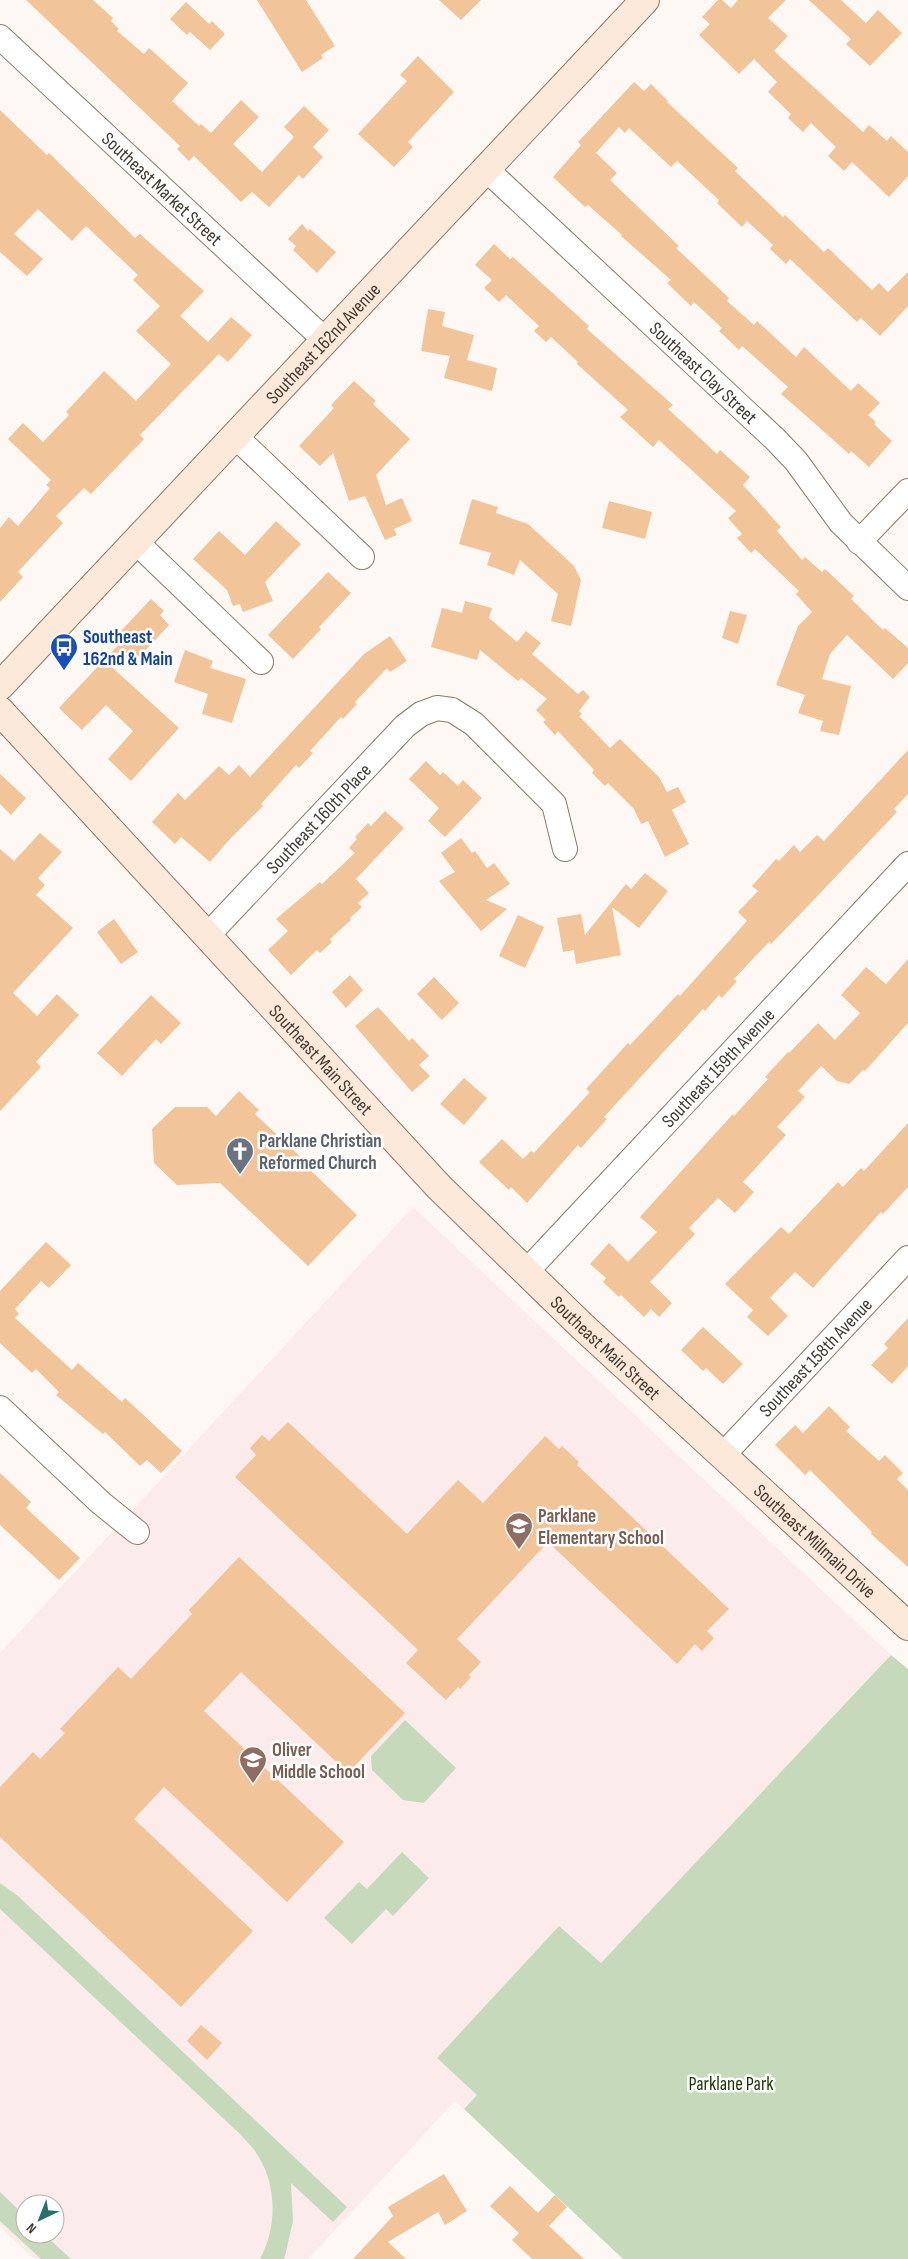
<svg xmlns="http://www.w3.org/2000/svg" width="908" height="2259" font-family="'Sofia Sans Condensed',sans-serif">
<style>
.education{fill:#fbebea;fill-rule:evenodd}
.green{fill:#c6dabb}
.building{fill:#f1c499}
.lines{fill:none;stroke-linecap:round;stroke-linejoin:round}
.street-casing{stroke:#8d7967;stroke-width:26}
.secondary-casing{stroke:#8d7967;stroke-width:30}
.street{stroke:#fff;stroke-width:24}
.secondary{stroke:#fce9da;stroke-width:28}
.labels{text-anchor:middle;stroke-width:5;stroke-linejoin:round;paint-order:stroke}
.street-label{font-size:19px;fill:#423931;stroke:#fff}
.transit-label{font-size:19px;font-weight:bold;fill:#164399;stroke:#fff;text-anchor:start}
.worship-label{font-size:19px;font-weight:bold;fill:#5b616d;stroke:#fff;text-anchor:start}
.education-label{font-size:19px;font-weight:bold;fill:#785e54;stroke:#fff;text-anchor:start}
.park-label{font-size:19px;fill:#1a3702;stroke:#fff}
</style>
<rect width="100%" height="100%" fill="#fdf8f4"/>
<path class="education" d="M413,1207l478,448 -427,454 -9,-8 -147,158h-274l-34,-32v-574zM25,2204h30v30h-30z"/>
<g class="green">
<path d="M891,1655l17,14v590h-285l-159,-150 13,-14 -40,-37 122,-132 42,37z"/>
<path d="M405,1720l51,48 -32,35 -21,-3 -31,-30 -1,-14z"/>
<path d="M402,1852l27,26 -36,38 -7,-7 -34,35 -28,-26 35,-36 8,7z"/>
<path d="M0,1883l18,13 329,311 -14,15 -42,-39 2,38 -8,35 -1,3h-24c18,-33 17,-77 -5,-108 -4,-6 -10,-11 -15,-17l-240,-225z"/>
<path d="M0,2192l25,24v18h19l27,25h-30l-41,-38z"/>
</g>
<g class="building">
<path d="M26,0h67l20,18 -2,3 8,8 -2,2 27,23 5,-6 39,35 -16,18 27,25 2,-2 10,9 30,-33 18,17 -26,27 29,28 32,-35 -10,-10 20,-21 25,24 -16,17 10,10 -20,22 -4,-4 -30,32 -17,-15 -11,10 -47,-46 -5,5 -12,-12 3,-3z"/>
<path d="M257,0h49l29,46 -14,9 2,3 -21,14z"/>
<path d="M439,0h42l-20,20z"/>
<path d="M718,0h4l9,8 7,-8h48l-18,18 20,18 -14,15 89,81 6,-7 18,16 4,-5 17,16v24l-19,21 -37,-35 -8,9 -16,-15 8,-9 -25,-24 -8,9 -15,-14 3,-4 -23,-22 9,-10 -23,-23 -15,15 -40,-39 11,-11 -8,-7z"/>
<path d="M809,0h32l25,23 12,-13 24,23 -32,33 -24,-22 5,-5z"/>
<path d="M186,2l23,22 3,-3 13,13 -15,16 -20,-18 -3,3 -17,-16z"/>
<path d="M418,56l36,36 -46,50 5,5 -19,20 -36,-33 49,-53 -7,-6z"/>
<path d="M634,82l10,9 7,-7 17,17 -1,1 71,66 -3,3 48,46 2,-2 39,37 4,-4 44,42 7,-7 9,9 20,-20v34l-28,30 -19,-18 -4,4 -67,-63 -4,5 -16,-15 3,-4 -26,-24 -5,6 -25,-24 2,-3 -42,-39 -6,6 -42,-39 -4,5 -6,-6 -23,26 21,20 -7,7 69,66 -3,2 53,50 -2,3 27,24 3,-4 39,36 8,-10 47,44 7,-8 22,20 -12,12 8,7 -2,2 18,17 -23,26 -18,-16 -2,3 -46,-41 -22,-19 7,-7 -46,-41 -3,4 -20,-19 3,-3 -28,-26 -3,4 -24,-23 4,-3 -50,-44 1,-1 -34,-30 -3,2 -32,-30 28,-32 -3,-3z"/>
<path d="M0,110l47,45 2,-2 86,85 5,-4 64,57 -24,25 28,26 23,-25 21,18 -24,27 -9,-8 -79,81 4,4 -53,55 -7,-6 -28,28 7,7 -45,49 5,5 -23,25v-74l9,-11 9,9 32,-38 -4,-3 5,-5 -43,-41 15,-16 20,19 26,-27 -3,-3 38,-41 32,30 35,-37 -35,-33 24,-25 -27,-26 5,-5 -52,-49 -14,15 -34,-32 -24,25 29,25 -16,17 -27,-24z"/>
<path d="M302,224l6,7 2,-2 26,23 -19,21 -24,-23 3,-4 -8,-7z"/>
<path d="M494,244l16,15 3,-2 76,69 -2,3 86,76 -5,4 33,30 16,15 3,-4 30,27 -7,8 38,42 -4,4 25,29 3,-3 17,15 3,-3 29,27 -3,3 32,31 2,-2 23,20v15l-15,16 -46,-44 -17,19 -8,25 29,7 -12,49 -19,-4 3,-10 -25,-8 7,-18 -29,-10 22,-59 14,-14 -16,-18 3,-3 -44,-42 -4,4 -14,-15 5,-4 -14,-16 8,-7 -77,-71 -6,7 -33,-30 8,-7 -51,-46 1,-2 -27,-25 -5,5 -12,-11 5,-5 -33,-31 -7,7 -15,-14 8,-8 -17,-15z"/>
<path d="M428,309l17,3 -3,14 32,9 -7,25 30,8 -5,23 -48,-13 6,-22 -29,-5z"/>
<path d="M354,381l22,20 -3,3 37,35 -34,36 10,30 16,-7 10,23 -18,8 3,6 -12,5 -20,-44 -16,5 -16,-48 -13,13 -21,-20 35,-38 -3,-3z"/>
<path d="M472,499l26,8 -2,6 32,11 46,42 7,14 -10,46 -20,-5 7,-27 -38,-34 -6,15 -27,-10 4,-12 -32,-9z"/>
<path d="M609,501l43,11 -7,27 -43,-11z"/>
<path d="M276,521l25,23 -36,38 8,19 -30,11 -3,-8 -7,2 -6,-16 -34,-31 26,-28 26,24z"/>
<path d="M328,572l23,21 -32,34 2,2 -28,30 -25,-24z"/>
<path d="M151,599l13,12 -4,4 9,10 -38,41 -24,-9 20,-21 -6,-5z"/>
<path d="M465,601l27,7 -3,10 28,24 9,-11 15,12 -9,11 46,40 5,-4 7,7 -11,14 3,3 -3,2 31,32 10,-9 39,38 8,15 11,-5 8,15 -14,8 17,34 -24,13 -17,-36 -7,3 -7,-15 -26,-26 -3,3 -13,-13 2,-3 -36,-39 -3,4 -12,-13 3,-2 -10,-10 11,-11 -26,-21 -3,3 -38,-31 -3,10 -46,-13 11,-39 20,5z"/>
<path d="M730,611l17,4 -9,29 -16,-6z"/>
<path d="M390,636l17,25 -17,11 -3,-4 -32,34 2,2 -14,15 -2,-2 -31,34 3,2 -14,15 -3,-3 -35,39 2,2 -34,34 -19,22 -29,-25 -6,7 -23,-22 26,-29 7,7 34,-34 10,9 10,-10 11,12 114,-123z"/>
<path d="M185,650l28,11 -3,7 36,11 -14,44 -30,-9 6,-20 -34,-12z"/>
<path d="M104,660l75,68 -48,53 -23,-22 25,-28 -27,-26 -24,25 -23,-22z"/>
<path d="M908,750v44l-14,15 3,3 -89,94 -37,38 -2,-2 -35,37 3,2 -15,17 -3,-3 -14,16 -2,-2 -99,108 3,2 -26,29 -3,-3 -51,58 -16,-16 -2,3 -30,-28 23,-23 21,20 8,-8 3,2 56,-61 -4,-3 42,-46 2,2 48,-51 2,2 67,-75 -9,-9 20,-21 -6,-5 24,-27 3,2 15,-16 6,7 17,-17 7,6z"/>
<path d="M426,761l14,14 3,-3 15,14 5,-6 19,18 -37,39 -17,-16 11,-13 -30,-29z"/>
<path d="M0,774l26,24 -15,17 -11,-11z"/>
<path d="M385,811l19,17 -48,51 13,14 -11,10 4,4 -12,11 1,2 -21,19 2,3 -12,11 -3,-3 -26,25 -23,-25 20,-19 -12,-12 44,-37 2,2 33,-31 -6,-5 8,-9 -2,-2 13,-14 3,3z"/>
<path d="M40,833l22,19 -24,26 7,7 -9,10 37,33 -60,65 24,23 20,-22 22,21 -43,47 5,5 -41,44v-262l14,12z"/>
<path d="M461,838l11,15 3,-2 12,17 7,-5 16,21 -24,16 21,9 -26,22 -42,-50 16,-9 -14,-19z"/>
<path d="M645,873l23,18 -29,37 -27,-21 9,48 -45,9 -2,-14 -11,2 -6,-34 24,-4 4,21 41,-51 5,5z"/>
<path d="M518,915l26,12 -19,41 -26,-12z"/>
<path d="M114,919l24,33 -17,12 -24,-32z"/>
<path d="M908,959v64l-43,48 -2,-1 -14,14 -12,-3 -16,-15 -23,25 7,6 -28,30 9,8 -43,47 11,10 -19,21 -17,-15 -29,30 6,6 -45,48 22,21 -13,14 -8,-8 -7,8 -23,-22 -2,2 -16,-15 3,-4 -16,-14 19,-21 19,19 29,-30 -17,-15 73,-81 20,-22 1,2 34,-37 -3,-2 23,-25 1,1 29,-30 17,17 25,-27 -19,-18 25,-28 20,17z"/>
<path d="M350,975l13,15 -17,18 -14,-16z"/>
<path d="M434,977l25,26 -17,17 -25,-26z"/>
<path d="M151,995l30,28 -20,21 -5,-5 -34,37 -25,-23z"/>
<path d="M378,1007l31,34 3,-3 17,18 -10,9 11,11 -18,16 -57,-66z"/>
<path d="M464,1078l23,20 -23,27 -24,-21z"/>
<path d="M239,1091l20,19 -4,4 53,50 -2,2 51,49 -49,51 -88,-83 -43,2 -23,-22 -2,-34 23,-22h32l9,9z"/>
<path d="M908,1123v64l-25,27 -2,-2 -68,76 -18,-16 -25,26 18,18 -20,20 -21,-19 6,-7 -28,-26 56,-57 8,7 49,-52 5,5 18,-19 3,3z"/>
<path d="M46,1242l25,23 -22,23 -8,-7 -26,28 4,5 -4,4 57,52 6,-7 44,39 3,-4 57,53 -21,22 -14,-13 -7,6 -35,-34 -2,2 -47,-39 3,-3 -23,-23 -4,4 -32,-30v-52z"/>
<path d="M908,1318v48l-16,18 -21,-19 17,-17 -4,-4z"/>
<path d="M703,1327l40,37 -20,20 -17,-16 -3,3 -22,-21z"/>
<path d="M829,1406l21,21 -4,4 33,30 6,-6 18,18 -6,6 11,11v77l-37,-33 1,-2 -62,-62 -5,5 -30,-30 20,-20 8,8z"/>
<path d="M288,1422l119,112 51,-54 25,23 62,-67 14,13 3,-3 17,16 -2,3 152,144 -22,22 7,7 -12,13 -7,-7 -18,20 -129,-122 -91,97 24,23 -12,13 2,2 -11,12 -2,-2 -12,13 -40,-37 12,-13 -183,-173 21,-22 -6,-7 12,-13 7,6z"/>
<path d="M0,1473l31,29 -5,6 54,50 -21,22 -59,-55z"/>
<path d="M239,1557l166,156 -57,60 -107,-101 -37,39 140,131 -57,60 -123,-115 -30,32 119,112 -72,76 -181,-170v-50l33,-35 7,7 25,-26 -5,-4 58,-62 13,12 61,-65 -3,-4z"/>
<path d="M201,2025l21,18 -15,17 -20,-19z"/>
<path d="M444,2174l23,37 -22,14 -7,-13 -50,30 18,17h-53l40,-43 -5,-9z"/>
<path d="M510,2186l28,27 17,-18 12,12 -18,19 35,33h-52l-20,-19 7,-7 -29,-27z"/>
</g>
<g class="lines">
<g class="street-casing">
<g id="street">
<path id="s1" d="M0,37l326,304"/>
<path id="s2" d="M486,169l289,270 21,22 45,62 67,65"/>
<path d="M235,436l127,121"/>
<path d="M136,542l125,120"/>
<path d="M859,542l49,-51"/>
<path id="s3" d="M207,936l198,-210 16,-12 16,-6 15,2 22,14 80,80 11,45"/>
<path id="s4" d="M527,1271l381,-407"/>
<path d="M0,1408l101,95 36,29"/>
<path id="s5" d="M722,1456l186,-198"/>
</g>
</g>
<g class="secondary-casing">
<g id="secondary">
<path id="s6" d="M0,686l645,-686"/>
<path id="s7" d="M0,711l439,476 143,139 326,300"/>
</g>
</g>
<use href="#street" class="street"/>
<use href="#secondary" class="secondary"/>
</g>
<defs>
<g id="bus-pin" transform="scale(1.4375)"><path d="M0 17L-7.5 6A9.5 9.5 0 1 1 7.5 6Z" fill="#1a4fb4" stroke="#fff"/><path d="M-5-6H5V4H4V6H2V4H-2V6H-4V4H-5ZM-3.5-4V0h7V-4ZM-3.5 1.2v1.5H-2V1.2ZM2 1.2v1.5H3.5V1.2Z" fill="#fff"/></g>
<g id="church-pin" transform="scale(1.4375)"><path d="M0 17L-7.5 6A9.5 9.5 0 1 1 7.5 6Z" fill="#6b7280" stroke="#fff"/><path d="M-1.2-6h2.4v3.5h3.3v2.4h-3.3V6h-2.4V-.1h-3.3v-2.4h3.3Z" fill="#fff"/></g>
<g id="school-pin" transform="scale(1.4375)"><path d="M0 17L-7.5 6A9.5 9.5 0 1 1 7.5 6Z" fill="#8d6e63" stroke="#fff"/><path d="M0-5L7-2L0 1L-7-2ZM-4 1L0 2.5L4 1V4Q0 6-4 4Z" fill="#fff"/></g>
</defs>
<g fill-rule="evenodd">
<use href="#bus-pin" x="64" y="647"/>
<use href="#church-pin" x="240" y="1151"/>
<use href="#school-pin" x="519" y="1526"/>
<use href="#school-pin" x="253" y="1760"/>
</g>
<g class="labels">
<g class="street-label">
<text dy="7" stroke="none"><textPath href="#s1" startOffset="222">Southeast Market Street</textPath></text>
<text dy="7" stroke="none"><textPath href="#s6" startOffset="471">Southeast 162nd Avenue</textPath></text>
<text dy="7" stroke="none"><textPath href="#s2" startOffset="298">Southeast Clay Street</textPath></text>
<text dy="7" stroke="none"><textPath href="#s3" startOffset="162">Southeast 160th Place</textPath></text>
<text dy="7" stroke="none"><textPath href="#s7" startOffset="474">Southeast Main Street</textPath></text>
<text dy="7" stroke="none"><textPath href="#s4" startOffset="279">Southeast 159th Avenue</textPath></text>
<text dy="7" stroke="none"><textPath href="#s7" startOffset="879">Southeast Main Street</textPath></text>
<text dy="7" stroke="none"><textPath href="#s5" startOffset="136">Southeast 158th Avenue</textPath></text>
<text dy="7" stroke="none"><textPath href="#s7" startOffset="1164">Southeast Millmain Drive</textPath></text>
</g>
<g class="transit-label">
<text x="83" y="643">Southeast<tspan x="83" dy="22">162nd &amp; Main</tspan></text>
</g>
<g class="worship-label">
<text x="259" y="1147">Parklane Christian<tspan x="259" dy="22">Reformed Church</tspan></text>
</g>
<g class="education-label">
<text x="538" y="1522">Parklane<tspan x="538" dy="22">Elementary School</tspan></text>
<text x="272" y="1756">Oliver<tspan x="272" dy="22">Middle School</tspan></text>
</g>
<g class="park-label">
<text x="731" y="2090">Parklane Park</text>
</g>
</g>
<g transform="translate(40 2219) rotate(223)"><circle r="24" fill="#ffffff" stroke="#b3b0ad"/>
<path d="M0-4L9 19L0 12L-9 19Z" fill="#266f6a"/>
<text y="-8" font-size="14" font-weight="bold" text-anchor="middle" fill="#423931">N</text>
</g>
</svg>
